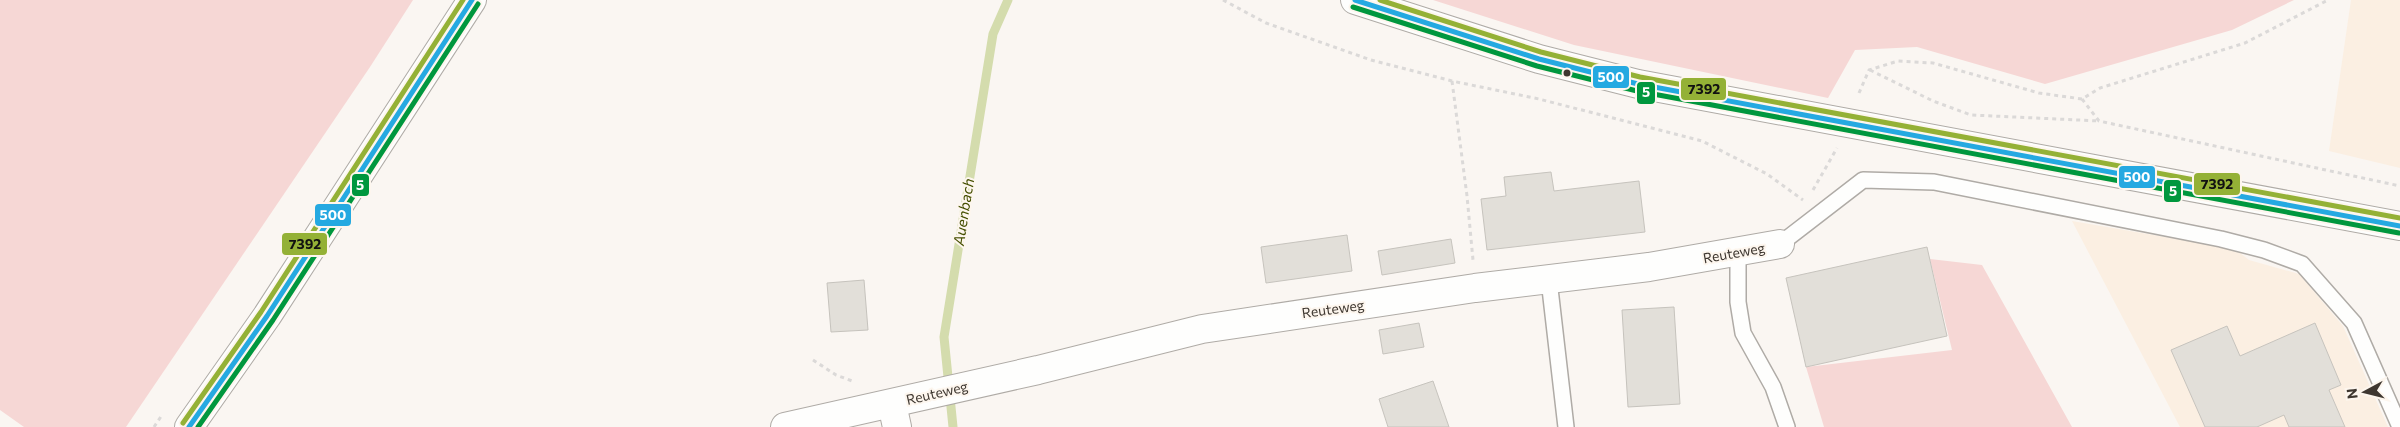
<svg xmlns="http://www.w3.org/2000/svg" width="2400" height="427" font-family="Commissioner,sans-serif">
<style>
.built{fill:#fbefe2}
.green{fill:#f6d7d5}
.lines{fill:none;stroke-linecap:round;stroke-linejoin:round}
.stream{stroke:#d4dcad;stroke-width:9}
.building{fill:#e2dfd9;stroke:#c6c3bd}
.service-casing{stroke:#afaba6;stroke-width:18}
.minor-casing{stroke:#afaba6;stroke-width:30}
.tertiary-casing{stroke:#afaba6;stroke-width:30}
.secondary-casing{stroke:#afaba6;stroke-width:30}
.path{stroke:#dbd9d8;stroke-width:3;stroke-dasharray:4 4;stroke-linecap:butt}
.service{stroke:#fefefd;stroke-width:15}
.minor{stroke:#fefefd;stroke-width:28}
.tertiary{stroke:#fefefd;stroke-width:28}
.secondary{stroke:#fefefd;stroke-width:28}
.bus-1-casing{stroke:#fdf6ee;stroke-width:9}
.bus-2-casing{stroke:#fdf6ee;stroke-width:9}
.bus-3-casing{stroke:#fdf6ee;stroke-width:9}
.bus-1{stroke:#25a9e1;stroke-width:5}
.bus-2{stroke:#00973e;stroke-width:5}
.bus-3{stroke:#94b136;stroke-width:5}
.bus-dot{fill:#3e3730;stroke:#fdf6ee;stroke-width:2}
.labels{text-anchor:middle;stroke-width:4;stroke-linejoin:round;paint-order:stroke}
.street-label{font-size:14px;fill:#3e3730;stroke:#fdf6ee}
.water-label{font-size:15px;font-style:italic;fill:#454f00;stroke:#fdf6ee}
.line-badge{stroke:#fdf6ee;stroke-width:2}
.badge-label{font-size:14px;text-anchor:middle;font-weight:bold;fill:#fff}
.pale-badge-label{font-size:14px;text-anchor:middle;font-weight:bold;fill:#111}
</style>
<rect width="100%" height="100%" fill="#faf6f2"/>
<g class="built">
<path d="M2351,0h49v168l-71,-17z"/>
<path d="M2072,221l163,28 14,11 50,14 44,52 45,101h-208z"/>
</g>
<g class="green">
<path d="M0,0h413l-43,67 -244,360h-102l-24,-17z"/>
<path d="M1433,0h861l-62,30 -187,54 -128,-37 -62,3 -27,48 -254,-53z"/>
<path d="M1930,259l52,6 90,162h-248l-18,-60 146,-17z"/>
</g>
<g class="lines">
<path class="stream" d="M953,427l-9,-90 49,-303 15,-34"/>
</g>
<g class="building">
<path d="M1551,172l3,19 85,-10 6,51 -158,18 -6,-51 25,-3 -2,-19z"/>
<path d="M1347,235l5,36 -86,12 -5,-36z"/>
<path d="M1451,239l4,24 -73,12 -4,-24z"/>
<path d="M1927,247l20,89 -141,31 -20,-89z"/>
<path d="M864,280l4,50 -37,2 -4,-49z"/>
<path d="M1674,307l6,97 -52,3 -6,-97z"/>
<path d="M1419,323l5,24 -41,7 -4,-24z"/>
<path d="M2315,323l26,62 -12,5 16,37h-56l-5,-12 -27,12h-52l-34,-77 56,-24 13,30z"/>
<path d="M1433,381l16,46h-61l-9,-28z"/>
</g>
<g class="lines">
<g class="service-casing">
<g id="service">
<path d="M1780,244l83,-64 71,2 287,57 43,11 38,14 52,59 46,104"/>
<path d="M1738,252v50l5,31 30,54 14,40"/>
<path d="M1549,280l17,147"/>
</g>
</g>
<g class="minor-casing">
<g id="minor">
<path d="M892,404l5,23"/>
<path d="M785,427l253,-57 164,-41 273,-41 174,-21 131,-23"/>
</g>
</g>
<g class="tertiary-casing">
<path id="tertiary" d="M189,427l78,-111 205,-316"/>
</g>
<g class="secondary-casing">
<path id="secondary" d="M1355,0l184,59 99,25 762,142"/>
</g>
<g class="path">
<path d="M1223,0l43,23 105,37 81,21 87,18 163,42 65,33 36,26"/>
<path d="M1870,70l63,31 38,14 128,6"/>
<path d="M1452,81l15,115 6,64"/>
<path d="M1859,93l10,-23 29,-9 35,2 106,30 43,6 18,-11 145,-45 83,-43"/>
<path d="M2082,99l17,22 301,65"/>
<path d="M1813,190l24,-42"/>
<path d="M813,360l23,15 19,7"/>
<path d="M154,427l8,-12"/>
</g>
<use href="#service" class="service"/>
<use href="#minor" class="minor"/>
<use href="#tertiary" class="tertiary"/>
<use href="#secondary" class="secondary"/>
<g class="bus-1-casing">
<g id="bus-1">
<path d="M1355,0l184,59 99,25 762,142"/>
<path d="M189,427l78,-111 205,-316"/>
</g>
</g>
<g class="bus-2-casing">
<g id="bus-2">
<path d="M1353,7l184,59 100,25 762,142"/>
<path d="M198,427l75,-107 205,-316"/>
</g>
</g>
<g class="bus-3-casing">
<g id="bus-3">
<path d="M1380,0l161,52 99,25 760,141"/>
<path d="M183,423l78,-111 202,-312"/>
</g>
</g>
<use href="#bus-1" class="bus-1"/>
<use href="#bus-2" class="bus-2"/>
<use href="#bus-3" class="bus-3"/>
</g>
<circle class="bus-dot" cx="1567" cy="73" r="4.5"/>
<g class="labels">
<g class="street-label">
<text transform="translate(1734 253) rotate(-10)" y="5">Reuteweg</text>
<text transform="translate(1333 309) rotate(-8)" y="5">Reuteweg</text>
<text transform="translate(937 393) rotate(-13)" y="5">Reuteweg</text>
</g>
<g class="water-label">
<text transform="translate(964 212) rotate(-81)" y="5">Auenbach</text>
</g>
</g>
<g class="line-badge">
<rect x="1592" y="65" width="38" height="24" rx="5" fill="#25a9e1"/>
<rect x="1680" y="77" width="47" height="24" rx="5" fill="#94b136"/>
<rect x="1636" y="81" width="20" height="24" rx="5" fill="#00973e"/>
<rect x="2118" y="165" width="38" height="24" rx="5" fill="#25a9e1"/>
<rect x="2193" y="172" width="48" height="24" rx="5" fill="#94b136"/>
<rect x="351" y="173" width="19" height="24" rx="5" fill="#00973e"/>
<rect x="2163" y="179" width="19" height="24" rx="5" fill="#00973e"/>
<rect x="314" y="203" width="38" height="24" rx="5" fill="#25a9e1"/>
<rect x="281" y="232" width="47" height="24" rx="5" fill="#94b136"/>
</g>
<g class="badge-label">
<text x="1611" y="82">500</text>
<text x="1646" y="97">5</text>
<text x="2137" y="182">500</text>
<text x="360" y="190">5</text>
<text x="2173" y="196">5</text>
<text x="333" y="220">500</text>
</g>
<g class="pale-badge-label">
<text x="1704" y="94">7392</text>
<text x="2217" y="189">7392</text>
<text x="305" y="249">7392</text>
</g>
<g transform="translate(2365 392) rotate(263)" stroke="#fdf6ee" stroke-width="4" paint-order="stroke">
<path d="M0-4L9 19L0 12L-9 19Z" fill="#3e3730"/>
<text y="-8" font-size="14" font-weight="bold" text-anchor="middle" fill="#3e3730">N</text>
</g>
</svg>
